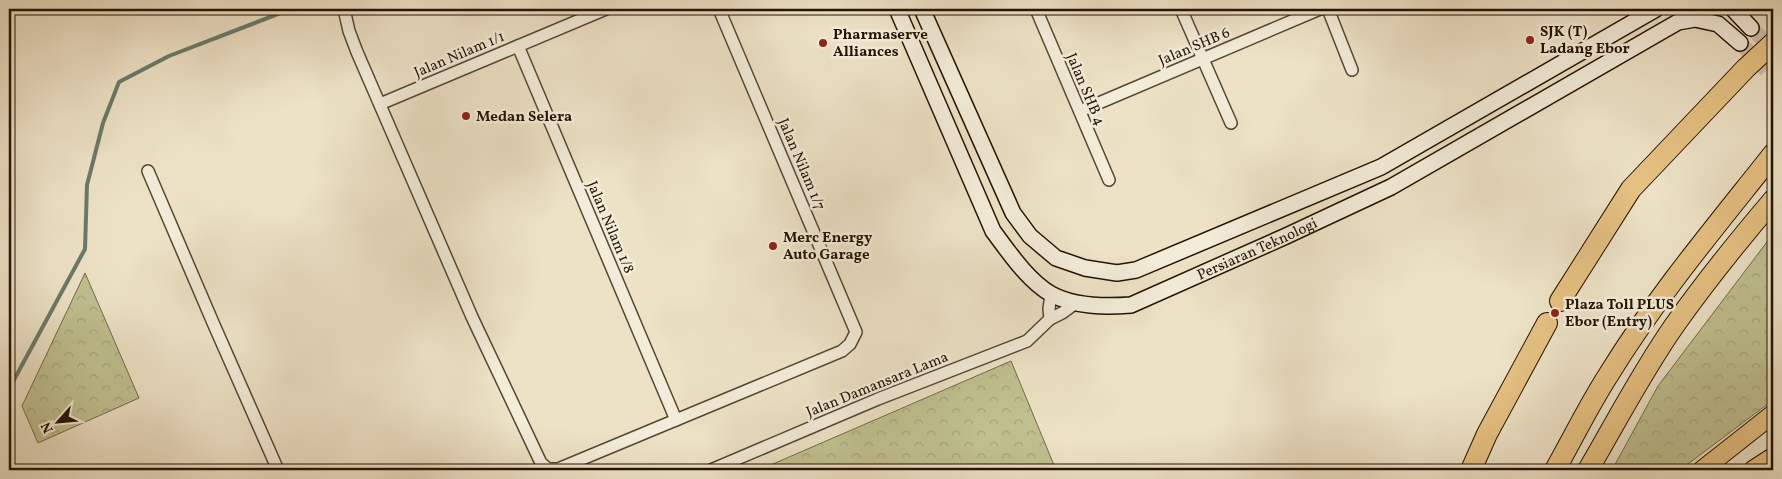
<svg xmlns="http://www.w3.org/2000/svg" width="1782" height="479" font-family="Vollkorn,serif">
<style>
.forest{fill:url(#forest-crowns);stroke:#726a49}
.lines{fill:none;stroke-linecap:round;stroke-linejoin:round}
.stream{stroke:#6b7a6a;stroke-width:4}
.secondary-tunnel{stroke:#cfc3a9;stroke-width:15;stroke-dasharray:15 8;stroke-linecap:butt}
.minor-casing{stroke:#564733;stroke-width:14}
.secondary-casing{stroke:#241302;stroke-width:18}
.primary-casing{stroke:#241302;stroke-width:20}
.motorway-casing{stroke:#241302;stroke-width:22}
.minor{stroke:#f3ecda;stroke-width:11}
.secondary{stroke:#f3ecda;stroke-width:15}
.primary{stroke:#e6c183;stroke-width:18}
.motorway{stroke:#e6c183;stroke-width:20}
.poi-dot{fill:#8f2418;stroke:#f3ecda;stroke-width:2}
.labels{text-anchor:middle;stroke-width:5;stroke-linejoin:round;paint-order:stroke}
.poi-label{font-size:15px;font-weight:bold;fill:#241302;stroke:#f3ecda;text-anchor:start}
.street-label{font-size:15px;fill:#241302;stroke:#f3ecda}
</style>
<defs>
<pattern id="forest-crowns" width="20" height="18" patternUnits="userSpaceOnUse" patternTransform="scale(1.25)"><rect width="20" height="18" fill="#c0c090"/><path d="M2 6a3 3 0 1 1 6 0M12 15a3 3 0 1 1 6 0" fill="none" stroke="#a5a47b"/></pattern>
</defs>
<rect width="100%" height="100%" fill="#ede2c6"/>
<filter id="stains"><feTurbulence type="fractalNoise" baseFrequency=".004" numOctaves="4"/><feColorMatrix values="0 0 0 0 .2 0 0 0 0 .09 0 0 0 0 .02 0 0 0 .5 -.17"/></filter>
<radialGradient id="worn" r=".72"><stop offset=".6" stop-color="#630" stop-opacity="0"/><stop offset="1" stop-color="#630" stop-opacity=".3"/></radialGradient>
<g class="forest">
<path d="M1773,234v166l-93,70h-68l46,-84z"/>
<path d="M85,273l54,125 -101,45 -16,-37z"/>
<path d="M1011,361l45,109h-297z"/>
</g>
<g class="lines">
<path class="stream" d="M9,389l76,-140 2,-64 16,-62 16,-41 50,-26 122,-47"/>
<g class="secondary-tunnel">
<path d="M1751,28l22,21"/>
<path d="M1740,43l33,34"/>
</g>
<g class="minor-casing">
<g id="minor">
<path d="M344,9l5,22 8,21 115,265 69,146 7,6h10l284,-118 8,-7 6,-12 -137,-323"/>
<path d="M1036,9l73,171"/>
<path d="M1181,9l50,114"/>
<path d="M1328,9l24,61"/>
<path d="M518,46l158,374"/>
<path d="M380,104l226,-95"/>
<path d="M1080,111l240,-102"/>
<path d="M148,171l66,154 64,145"/>
<path d="M1050,319l-1,-10 2,-15"/>
<path d="M711,470l167,-71 149,-58 23,-22 12,-6 15,-11"/>
</g>
</g>
<g class="secondary-casing">
<g id="secondary">
<path id="s1" d="M897,9l96,222c15,20 35,50 58,63 24,13 54,13 80,11l153,-68 107,-50 287,-165 17,-3 23,5 22,19"/>
<path d="M922,9l91,204 17,23 26,22 29,10 32,5 19,-3 245,-103 275,-158"/>
<path d="M1733,9l18,19"/>
</g>
</g>
<g class="primary-casing">
<g id="primary">
<path d="M1702,470l71,-56"/>
<path d="M1753,470l20,-13"/>
</g>
</g>
<g class="motorway-casing">
<g id="motorway">
<path d="M1560,301l71,-112 115,-121 27,-25"/>
<path d="M1471,470l16,-36 60,-111"/>
<path d="M1555,470c18,-32 34,-65 54,-96 48,-78 107,-148 164,-220"/>
<path d="M1588,470c28,-48 54,-98 86,-144 31,-44 65,-86 99,-126"/>
</g>
</g>
<use href="#minor" class="minor"/>
<use href="#secondary" class="secondary"/>
<use href="#primary" class="primary"/>
<use href="#motorway" class="motorway"/>
</g>
<g class="poi-dot">
<circle cx="1530" cy="40" r="5"/>
<circle cx="823" cy="43" r="5"/>
<circle cx="466" cy="116" r="5"/>
<circle cx="773" cy="246" r="5"/>
<circle cx="1555" cy="313" r="5"/>
</g>
<g class="labels">
<g class="poi-label">
<text x="1540" y="36">SJK (T)<tspan x="1540" dy="17">Ladang Ebor</tspan></text>
<text x="833" y="39">Pharmaserve<tspan x="833" dy="17">Alliances</tspan></text>
<text x="476" y="121">Medan Selera</text>
<text x="783" y="242">Merc Energy<tspan x="783" dy="17">Auto Garage</tspan></text>
<text x="1565" y="309">Plaza Toll PLUS<tspan x="1565" dy="17">Ebor (Entry)</tspan></text>
</g>
<g class="street-label">
<text transform="translate(1194 46) rotate(-23)" y="5">Jalan SHB 6</text>
<text transform="translate(459 54) rotate(-23)" y="5">Jalan Nilam 1/1</text>
<text transform="translate(1086 89) rotate(67)" y="5">Jalan SHB 4</text>
<text transform="translate(802 164) rotate(67)" y="5">Jalan Nilam 1/7</text>
<text transform="translate(611 227) rotate(67)" y="5">Jalan Nilam 1/8</text>
<text dy="5" stroke="none"><textPath href="#s1" startOffset="548">Persiaran Teknologi</textPath></text>
<text transform="translate(877 384) rotate(-22)" y="5">Jalan Damansara Lama</text>
</g>
</g>
<rect width="1782" height="479" fill="none" stroke="#ede2c6" stroke-width="30"/>
<rect x="10" y="10" width="1762" height="459" fill="none" stroke="#241302" stroke-width="2.5"/>
<rect x="15" y="15" width="1752" height="449" fill="none" stroke="#241302"/>
<g transform="translate(58 422) rotate(243)" stroke="#f3ecda" stroke-width="4" paint-order="stroke">
<path d="M0-4L9 19L0 12L-9 19Z" fill="#241302"/>
<text y="-8" font-size="14" font-weight="bold" text-anchor="middle" fill="#241302">N</text>
</g>
<rect width="100%" height="100%" filter="url(#stains)"/>
<rect width="100%" height="100%" fill="url(#worn)"/>
</svg>
